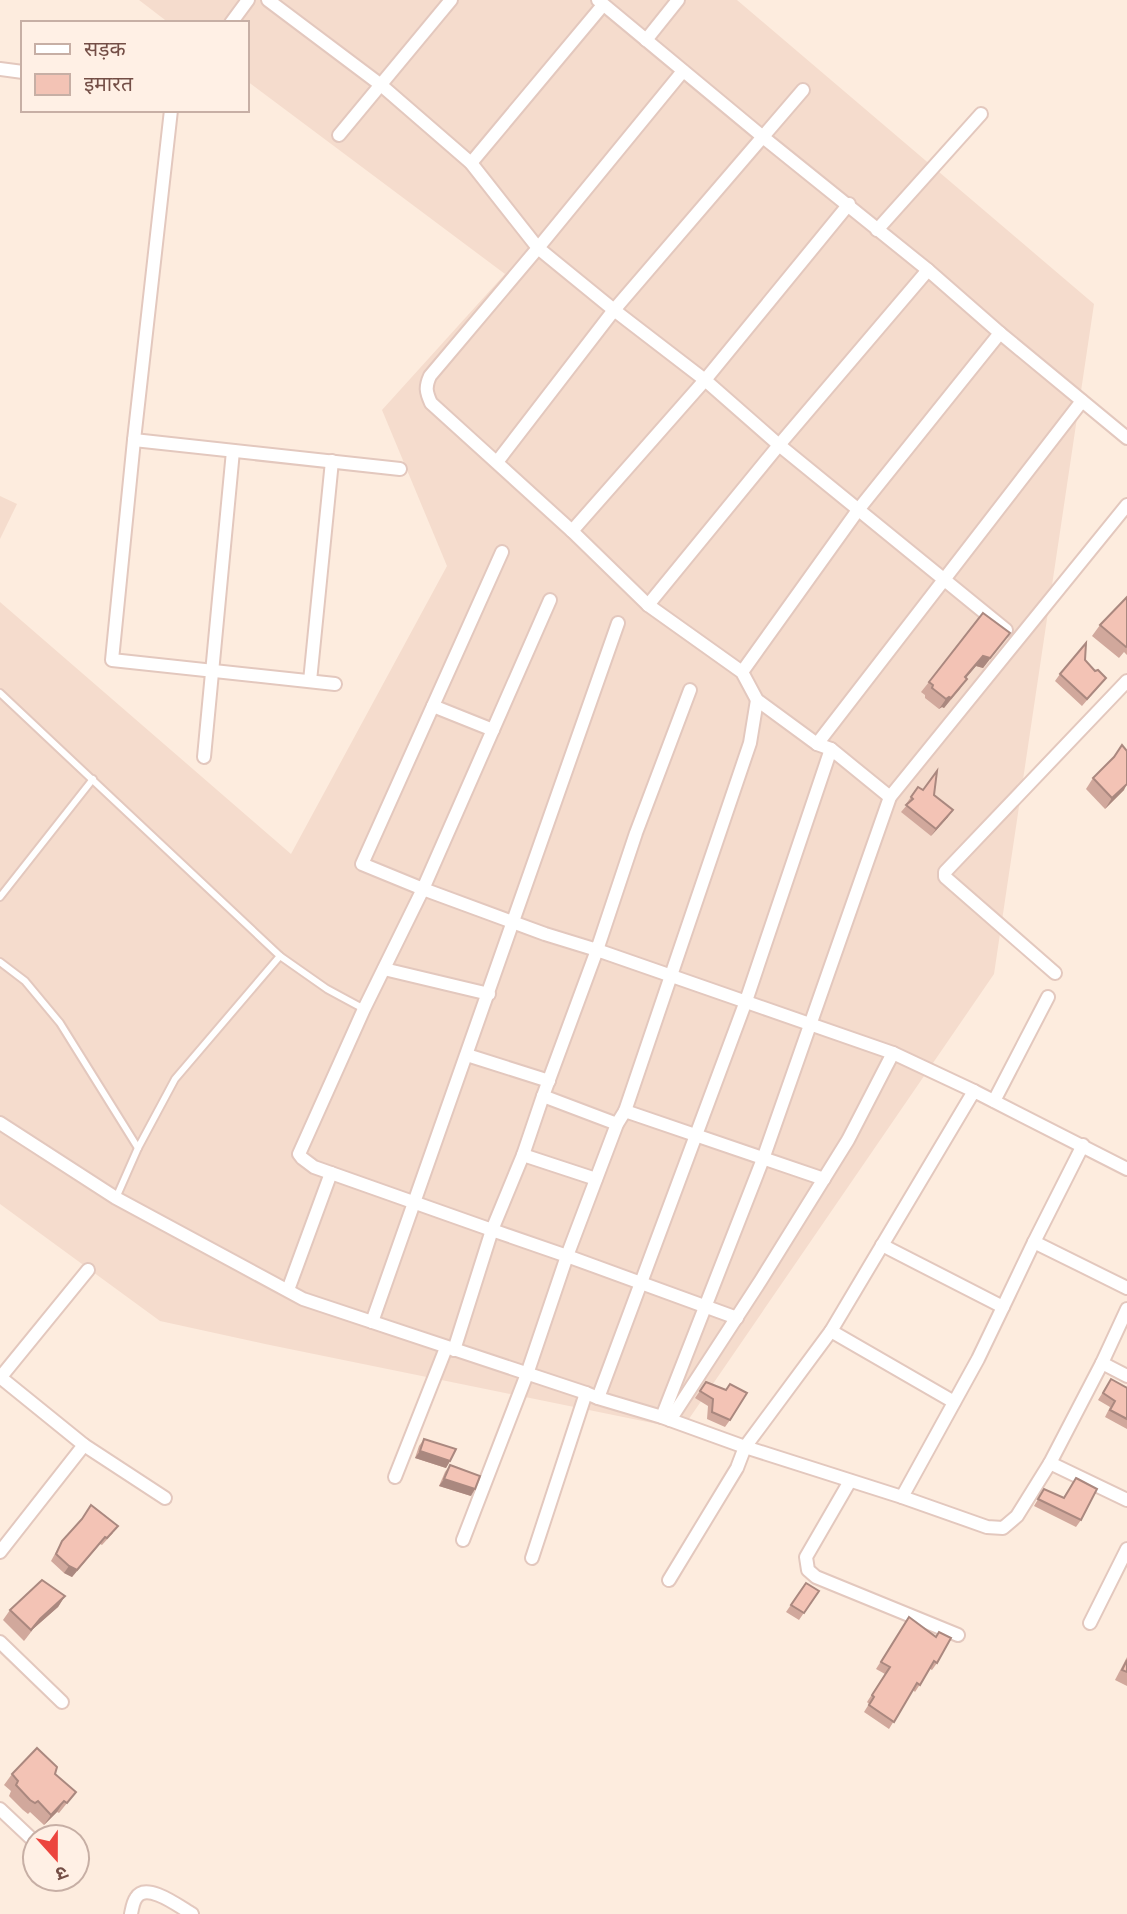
<svg xmlns="http://www.w3.org/2000/svg" width="1127" height="1914" font-family="'PT Sans Narrow','Noto Sans Devanagari',sans-serif">
<style>
.residential{fill:#f5dccd}
.lines{fill:none;stroke-linecap:round;stroke-linejoin:round}
.service-casing{stroke:#e3c8be;stroke-width:10}
.minor-casing{stroke:#e3c8be;stroke-width:16}
.service{stroke:#fff;stroke-width:6}
.minor{stroke:#fff;stroke-width:12}
.wall{fill:#d1a89c}
.shaded-wall{fill:#aa887f}
.building{fill:#f3c3b5;stroke:#aa887f;stroke-width:2}
</style>
<rect width="100%" height="100%" fill="#fdecde"/>
<g class="residential">
<path d="M139,0h598l357,304 -100,670 -312,455 -417,-85 -105,-23 -160,-117v-602l291,252 156,-288 -65,-156 123,-136 -258,-193v-58h-78z"/>
<path d="M0,496l17,8 -17,35z"/>
</g>
<g class="lines">
<g class="service-casing">
<g id="service">
<path d="M0,693l280,263 47,33 37,20"/>
<path d="M0,897l93,-118"/>
<path d="M0,962l25,19 35,42 78,125"/>
<path d="M116,1198l22,-50 37,-69 105,-123"/>
</g>
</g>
<g class="minor-casing">
<g id="minor">
<path d="M268,0l113,85 90,78 67,85 -108,128c-5,11 -4,16 1,27l141,128 76,74 94,67 15,28 60,44 14,5 59,48"/>
<path d="M598,0l165,137 165,133 72,63 127,105"/>
<path d="M231,23l17,-23"/>
<path d="M646,40l32,-40"/>
<path d="M0,69l23,3"/>
<path d="M683,71l-145,177 76,62 91,70 74,65 227,185"/>
<path d="M171,110l-37,330 -22,220 223,24"/>
<path d="M339,135l112,-135"/>
<path d="M471,163l132,-158"/>
<path d="M877,230l104,-116"/>
<path d="M134,440l266,29"/>
<path d="M497,462l117,-152 189,-220"/>
<path d="M572,531l133,-151 144,-176"/>
<path d="M502,552l-140,312 61,25 127,-289"/>
<path d="M648,605l131,-160 149,-175"/>
<path d="M742,672l116,-162 142,-177"/>
<path d="M310,681l22,-220"/>
<path d="M433,706l60,24"/>
<path d="M817,744l265,-343"/>
<path d="M204,757l29,-306"/>
<path d="M384,969l105,25"/>
<path d="M1055,973l-110,-96v-5l182,-191"/>
<path d="M467,1055l82,26"/>
<path d="M543,1096l54,-146 296,103"/>
<path d="M994,1101l54,-104"/>
<path d="M625,1111l125,-368 7,-43"/>
<path d="M0,1123l116,75 187,101 283,94 12,5 64,19 83,30 157,50 85,30 16,1 14,-12 33,-53"/>
<path d="M1083,1145l-49,97 93,46"/>
<path d="M523,1155l20,-59 74,28"/>
<path d="M596,1179l-73,-24 -31,75 -178,-63 -12,-9 -3,-4 65,-145 59,-120 122,45 52,16 39,-117 54,-143"/>
<path d="M882,1245l121,62 -25,52 -76,138"/>
<path d="M288,1290l43,-117"/>
<path d="M1003,1307l31,-65"/>
<path d="M1127,1309l-25,54 25,13"/>
<path d="M737,1318l-170,-62 50,-132 8,-13 199,68"/>
<path d="M372,1322l246,-699"/>
<path d="M831,1331l123,71"/>
<path d="M454,1350l38,-120 75,26 -40,118 -64,166"/>
<path d="M1102,1363l-52,100 77,37"/>
<path d="M0,1377l84,68 -84,107"/>
<path d="M0,1378l88,-108"/>
<path d="M598,1398l148,-397 85,-252"/>
<path d="M662,1417l101,-258 127,-362 237,-292"/>
<path d="M670,1420l91,-140 87,-140 45,-87 81,38"/>
<path d="M84,1445l81,53"/>
<path d="M395,1477l51,-129"/>
<path d="M850,1481l-44,76 2,13 8,7 142,58"/>
<path d="M532,1558l54,-165"/>
<path d="M669,1580l68,-112 8,-21 86,-116 143,-240 153,78"/>
<path d="M1090,1623l37,-74"/>
<path d="M0,1642l62,60"/>
<path d="M0,1809l35,33"/>
<path d="M131,1914c1,-5 2,-12 5,-16 10,-17 44,9 56,16"/>
</g>
</g>
<use href="#service" class="service"/>
<use href="#minor" class="minor"/>
</g>
<g class="wall">
<path d="M1127,597v58l-3,-3 -5,6 -27,-22 8,-11z"/>
<path d="M1002,643l-19,25 -7,-2 -10,12 -6,11 -16,19 -2,-1 -3,2 -14,-11v-3l-4,-3 8,-10z"/>
<path d="M1085,660l10,11 11,7 -24,28 -27,-25 5,-7z"/>
<path d="M1093,778l31,12 -19,19 -19,-20z"/>
<path d="M918,787l16,8 14,22 -17,19 -30,-24 6,-7 -1,-1z"/>
<path d="M1111,1379l16,9v41l-22,-12 5,-10 -12,-7z"/>
<path d="M706,1382l24,38 -5,7 -18,-8 1,-13 -13,-8z"/>
<path d="M424,1439l26,22 -4,7 -31,-10 4,-12z"/>
<path d="M450,1465l21,31 -32,-10 6,-14z"/>
<path d="M1076,1478l5,42 -5,7 -42,-21 10,-17 19,9z"/>
<path d="M113,1533l-11,12 -2,-1 -28,33 -8,-4 -13,-12 11,-20z"/>
<path d="M806,1583l13,8 -20,29 -13,-8z"/>
<path d="M65,1596l-7,11 -25,22 -9,12 -21,-21 7,-10z"/>
<path d="M909,1617l28,46 -5,7 -2,-1 -15,23 -2,-2 -24,39 -25,-17 5,-8 -2,-2 18,-28 -9,-5z"/>
<path d="M1127,1657v29l-12,-6z"/>
<path d="M12,1774h43l21,18 -17,21 -2,-1 -13,13 -14,-13 -2,2 -5,-4 -14,-14 2,-5 -7,-6z"/>
</g>
<g class="shaded-wall">
<path d="M1010,633l-27,35 -7,-2 -18,21 25,-31z"/>
<path d="M967,679l-23,29 -2,-1 -3,2 7,-10z"/>
<path d="M1127,784l-3,6 -19,19 7,-11z"/>
<path d="M953,810l-5,7 -17,19 5,-7z"/>
<path d="M420,1451l30,10 -4,7 -31,-10z"/>
<path d="M444,1479l31,10 -4,7 -32,-10z"/>
<path d="M105,1537l-33,40 -8,-4 5,-7z"/>
<path d="M65,1596l-7,11 -25,22 -9,12 16,-22z"/>
<path d="M64,1801l-7,11 -13,13 7,-10z"/>
</g>
<g class="building">
<path d="M1127,597v49l-1,1 -26,-22z"/>
<path d="M983,613l27,20 -20,25 -7,-2 -18,21 2,2 -16,19 -2,-1 -3,2 -14,-11 1,-3 -4,-3z"/>
<path d="M1086,643l-1,17 10,11 3,-1 8,8 -19,21 -27,-25z"/>
<path d="M1122,745l5,6v33l-15,14 -19,-20 21,-21z"/>
<path d="M937,771l-3,24 19,15 -17,19 -30,-24 7,-6 -2,-2 7,-10 5,3z"/>
<path d="M1111,1379l16,9v31l-17,-9 5,-9 -12,-8z"/>
<path d="M706,1382l20,8 4,-6 17,9 -17,27 -18,-8 1,-13 -13,-8z"/>
<path d="M424,1439l32,10 -6,12 -30,-10z"/>
<path d="M450,1465l30,11 -5,13 -31,-10z"/>
<path d="M1076,1478l21,11 -16,31 -43,-21 6,-10 20,9z"/>
<path d="M91,1505l27,21 -11,12 -2,-1 -28,33 -8,-4 -13,-12 6,-13 20,-22z"/>
<path d="M42,1580l23,16 -25,23 -9,11 -21,-20z"/>
<path d="M806,1583l13,8 -15,22 -13,-8z"/>
<path d="M909,1617l27,20 3,-5 12,6 -14,25 -3,-2 -14,24 -3,-2 -23,39 -25,-17 5,-8 -2,-2 18,-28 -9,-5z"/>
<path d="M1127,1660v12l-5,-2z"/>
<path d="M37,1748l20,19 -2,7 21,18 -9,11 -3,-2 -13,14 -13,-14 -3,2 -5,-3 -14,-15 2,-4 -6,-7z"/>
</g>
<rect x="21" y="21" width="228" height="91" fill="#fff0e5" stroke="#c7afa5" stroke-width="2"/>
<rect x="35" y="44" width="35" height="10" fill="#ffffff" stroke="#c7afa5" stroke-width="2"/>
<text x="84" y="56" font-size="21" fill="#744e46">सड़क</text>
<rect x="35" y="74" width="35" height="21" fill="#f3c3b5" stroke="#c7afa5" stroke-width="2"/>
<text x="84" y="91" font-size="21" fill="#744e46">इमारत</text>
<g transform="translate(56 1858) rotate(159)"><circle r="33" fill="#fff0e5" stroke="#c7afa5" stroke-width="2"/>
<path d="M0-5L12 26L0 18L-12 26Z" fill="#ec453e"/>
<text y="-10" font-size="19" font-weight="bold" text-anchor="middle" fill="#744e46">उ</text>
</g>
</svg>
